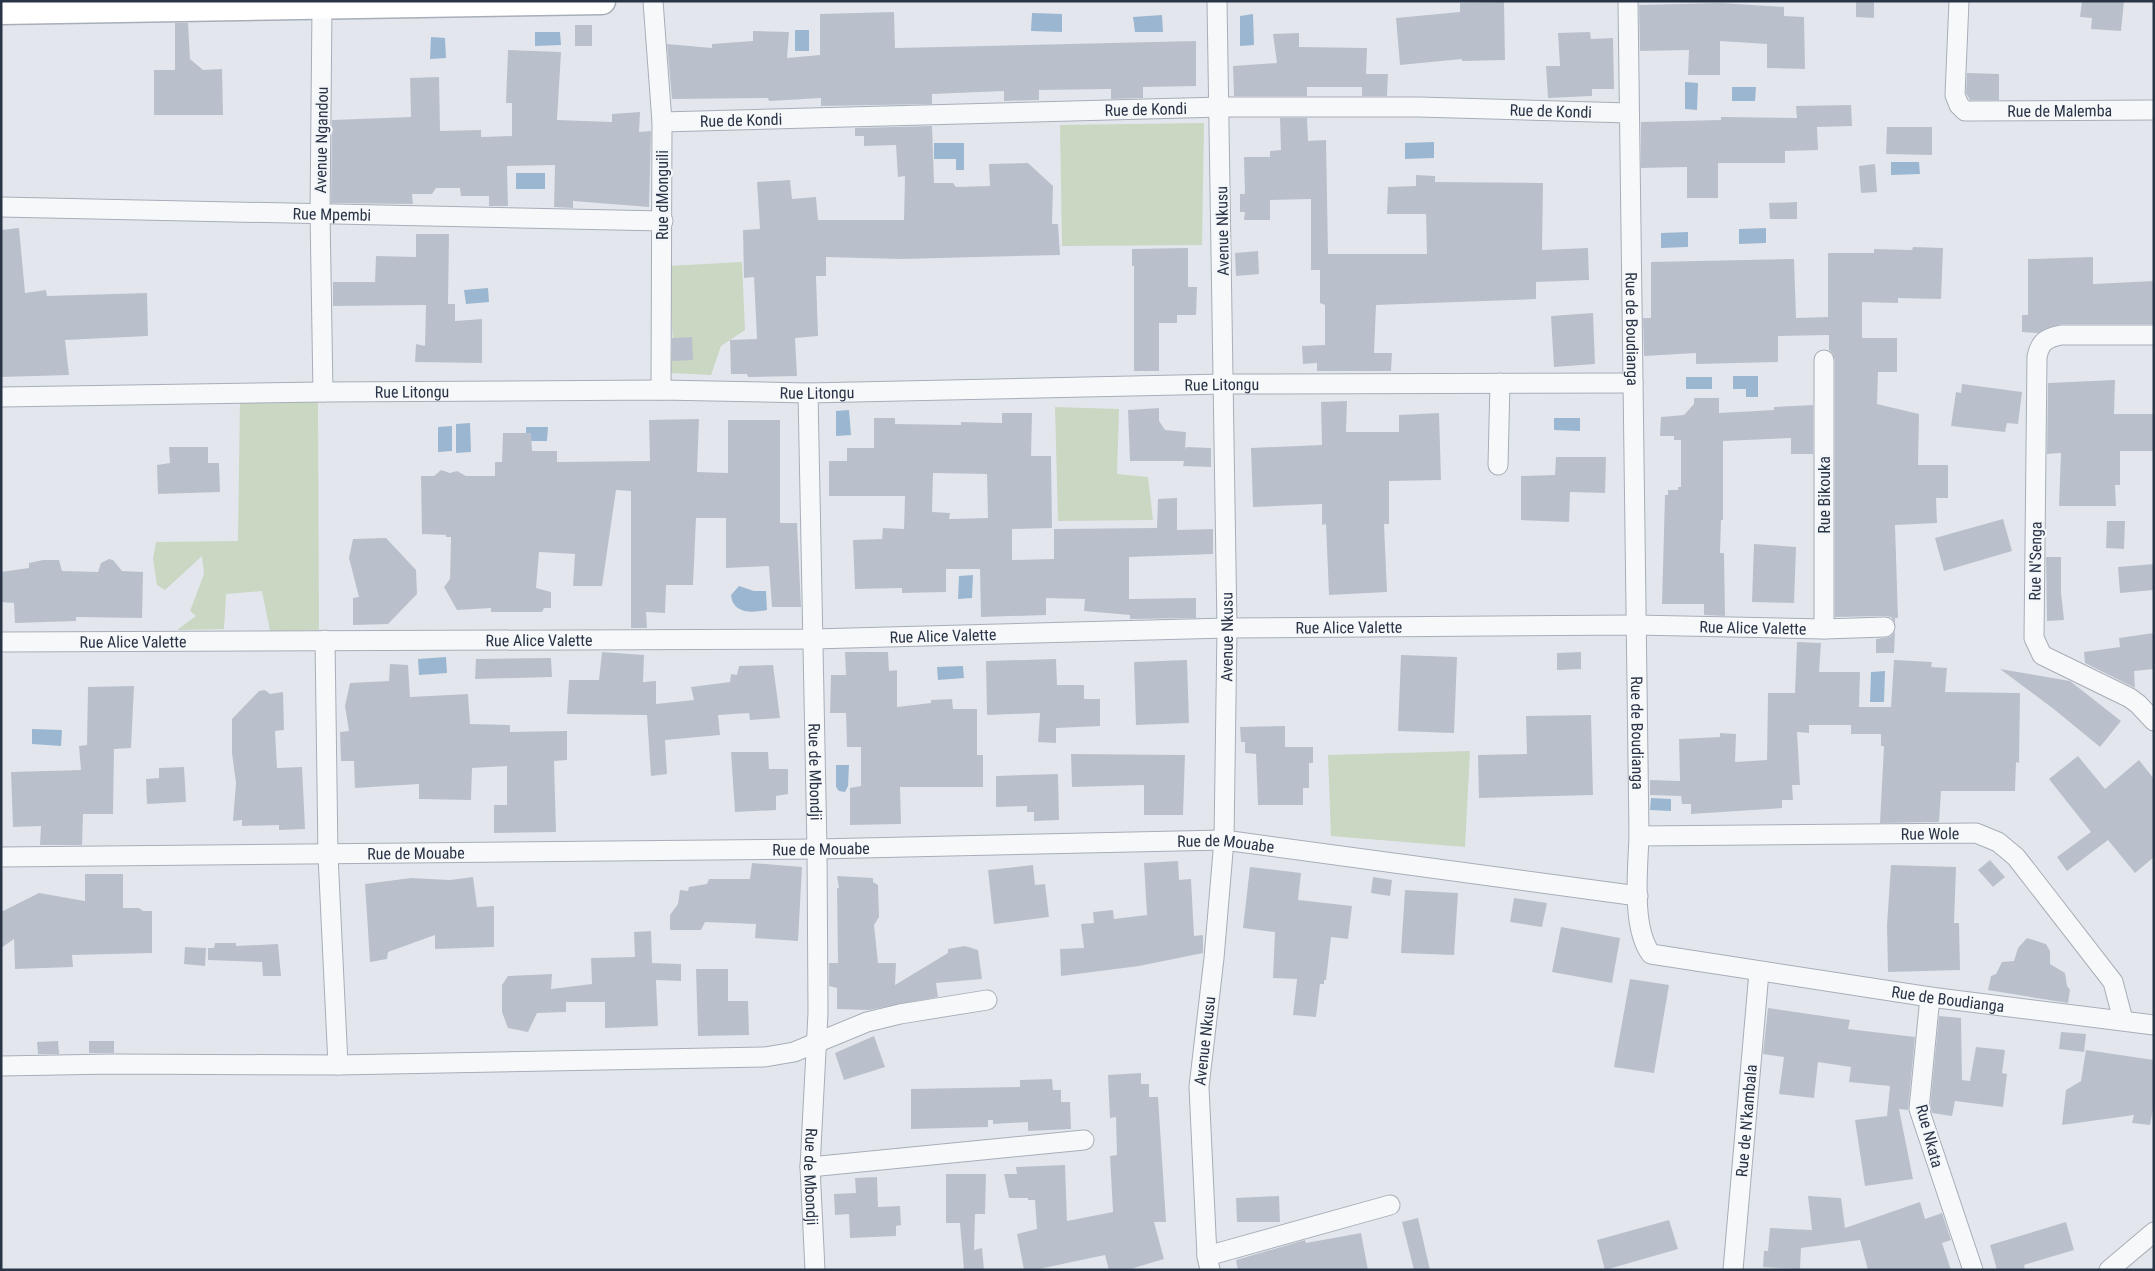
<svg xmlns="http://www.w3.org/2000/svg" width="2155" height="1271" font-family="'Roboto Condensed',sans-serif">
<style>
.grass{fill:#c9d7c3}
.water{fill:#9bb6d0}
.building{fill:#bac0cb;fill-rule:evenodd}
.lines{fill:none;stroke-linecap:round;stroke-linejoin:round}
.street-casing{stroke:#a7aeb8;stroke-width:21}
.secondary-casing{stroke:#a7aeb8;stroke-width:29}
.street{stroke:#f7f8fa;stroke-width:19}
.secondary{stroke:#fff;stroke-width:26}
.labels{text-anchor:middle;stroke-width:4.5;stroke-linejoin:round;paint-order:stroke}
.street-label{font-size:16px;fill:#293447;stroke:#f3f6f9}
</style>
<rect width="100%" height="100%" fill="#e3e7ed"/>
<g class="grass">
<path d="M1204,123l-2,122 -140,1 -2,-121z"/>
<path d="M742,262l3,68 -24,16 -10,29 -41,-2 3,-33 -5,-74z"/>
<path d="M240,396l78,2 1,232 -49,1 -8,-40 -36,3 -2,35 -47,1 19,-14 -6,-5 14,-37 -2,-18 -37,34 -8,-5 -4,-26 3,-17 82,-1z"/>
<path d="M1055,407l64,2 -2,65 31,3 5,43 -95,1z"/>
<path d="M1470,751l-5,96 -134,-11 -3,-81z"/>
</g>
<g class="water">
<path d="M1032,13l30,1v18l-31,-1z"/>
<path d="M1253,14l1,31 -14,1v-30z"/>
<path d="M1162,15l1,17h-28l-2,-15z"/>
<rect x="795" y="30" width="14" height="21"/>
<path d="M535,32h25l1,13 -26,1z"/>
<path d="M431,37l14,1 1,20 -16,1z"/>
<path d="M1685,82l13,1 -1,27 -12,-1z"/>
<path d="M1732,87h24l-1,14h-23z"/>
<path d="M1434,142v16l-29,1v-16z"/>
<path d="M934,143h30v27h-8v-11h-22z"/>
<path d="M1891,162h28l1,12 -29,1z"/>
<rect x="516" y="173" width="29" height="16"/>
<path d="M1766,228v15l-27,1v-15z"/>
<path d="M1688,232v15l-27,1v-15z"/>
<path d="M488,288l1,14 -23,2 -2,-14z"/>
<path d="M1733,376h25v21h-12v-8h-13z"/>
<rect x="1686" y="377" width="26" height="12"/>
<path d="M849,410l2,25 -15,1v-25z"/>
<path d="M1554,418h26v13l-26,-1z"/>
<path d="M470,423l1,29 -15,1v-29z"/>
<path d="M452,426v25l-14,1v-25z"/>
<path d="M526,427h22l-1,14h-21z"/>
<path d="M973,575l-1,23 -14,1 1,-23z"/>
<path d="M739,586l15,5h12l1,19c-15,3 -34,4 -36,-15z"/>
<path d="M446,657l1,16 -28,2 -1,-16z"/>
<path d="M963,666l1,12 -26,2 -1,-13z"/>
<path d="M1885,671l-1,31h-14l1,-30z"/>
<path d="M32,729l30,1 -1,16 -29,-2z"/>
<path d="M836,765h13l-1,21 -3,6 -6,-1 -3,-4z"/>
<path d="M1651,798l20,1v12l-21,-1z"/>
</g>
<g class="building">
<path d="M1856,1h18v17l-18,-1z"/>
<path d="M2082,1h42l-3,30 -30,-2 1,-11 -12,-1z"/>
<path d="M1504,2l1,58 -43,1v-2l-62,6 -4,-47 64,-6v-9z"/>
<path d="M1721,3l63,4v9l20,1 1,52 -38,-1v-24l-47,-3v34h-32l1,-25 -49,1 -1,-46z"/>
<path d="M894,12l1,36 301,-7v45l-53,1v11l-32,1v-10l-72,1v10l-35,1v-10l-72,3v10l-111,2v-8l-52,3 -1,-3 -96,1 -5,-55 45,4v-4l41,-3v-10l36,1 -2,26 33,-3v-41z"/>
<path d="M175,23h13l2,36 13,11 19,-1 1,46h-69v-45h21z"/>
<rect x="575" y="25" width="17" height="21"/>
<path d="M1590,32l1,7 22,-1 1,51h-22v7l-44,2 -2,-32h14l-2,-33z"/>
<path d="M1299,33v14l68,1 -1,26h22l-1,22h-25v-9h-55v9h-73l-1,-30 44,-3 -4,-29z"/>
<path d="M508,50l53,2 -4,68 55,2v-8l28,-2 -1,20 12,-1 -2,76 -76,-6v7l-19,-1 1,-42 -48,1 1,40h-19v-10h-28l-1,-8h-24l-4,6h-20l1,10 -82,-1 1,-83 79,-3 -1,-39 29,-1 1,54 41,-1v7l31,-1v-33h-6z"/>
<path d="M1967,73l32,1v26h-29l-4,-7z"/>
<path d="M1851,105l1,21 -35,1 1,23 -33,1v12h-67v35h-31v-31l-46,1v-46l80,-2v-3l76,1 -1,-12z"/>
<path d="M1280,118h27l1,23 18,-1 2,114h99l-1,-40h-39l1,-27 28,-1v-11l19,1v6l108,1 -1,67 46,-2 1,32 -53,2v17l-160,6 -2,48h18l-1,18h-74v-8l-14,1 -1,-18 23,-1v-40l-5,-2v-33h-9v-71l-41,1v20h-26l1,-8h-5v-18h5l-1,-37h26v-6l11,-1z"/>
<path d="M932,126l2,57h19l3,4 34,-1 -1,-22 39,-1 25,23 -1,38h6l2,31 -159,4 -75,-2v19h-10l2,60 -23,2 2,38 -49,1 -1,-3h-16l-1,-34 27,-1 -3,-62 -10,1 -1,-48 17,-1 -3,-47 33,-2 2,19 24,-2 2,23h86l1,-44 -7,1 -2,-32 -32,1v-10h-9v-8z"/>
<path d="M1887,127h45v28l-46,-1z"/>
<path d="M1875,164l2,28 -16,1 -2,-27z"/>
<path d="M1797,202v17h-27l-1,-16z"/>
<path d="M19,228l6,65 21,-3 1,6 100,-3 1,43 -83,4 4,35 -68,2v-147z"/>
<path d="M416,234h33l-1,70h7v17l27,-2v44l-67,-1 1,-18 9,2 1,-41 -93,1v-24h42l1,-26 40,1z"/>
<path d="M1913,247l30,1 -2,51 -43,-1v5l-36,-1v36h35v34h-19l-1,32 42,10 -1,51h30v33h-12l1,25 -42,2 3,93h-3v5l-4,-6 -6,-1 -50,1v-257l-2,-6 -4,-4v-15l-51,1v26l-82,2v-11l-52,3 -1,-38h8v-56l143,-3 2,59 32,-1v-64h46v-4l38,1z"/>
<path d="M1188,248v39h9l-1,28h-19v8h-18v48h-25v-105h-2v-17z"/>
<path d="M1258,251l1,23 -23,2 -1,-23z"/>
<path d="M2093,257v27l61,-3v43h-93l-23,9 -16,-1v-17h6v-56z"/>
<path d="M1593,313l2,51 -41,3 -3,-51z"/>
<path d="M692,337l1,23 -21,1v-23z"/>
<path d="M2115,380l-1,34h40v37h-34v34h-5l1,21h-57l2,-53 -14,1 1,-71z"/>
<path d="M1962,384l60,8 -4,32 -11,-1 -2,9 -54,-6 5,-34 5,1z"/>
<path d="M1694,398h25v15l55,-3v-3l39,-2v49h-22v-16l-68,3v79h-2l-1,33h4l1,63 -21,-1v-11h-42l3,-109h3v-5h10v-3h3v-47h-7v-4h-14l1,-19 23,-2 10,-11z"/>
<path d="M1347,401l-1,31h53v-17l40,-2 2,67 -52,1v43h-5l3,68 -58,3 -3,-71 -4,1v-21l-69,3 -2,-59 71,-3 -1,-43z"/>
<path d="M1159,408v13l6,9 21,2 -1,18 1,-3 25,1v19l-28,-1 1,-5h-54l-2,-51z"/>
<path d="M1002,413h30l-1,43h20l1,72 -40,1v31l42,-1v-30l103,-1 1,-29 19,-1v32l36,-1v25l-84,3v42l67,-1v20l-66,1v-4l-46,-4 1,-12 -39,-1v17l-65,2 -1,-48h-34v23l-44,1v-5l-47,1 -2,-49 29,-1 1,-11 21,1 1,-33h-76v-35h18v-13h27v-30h21v6l66,1v-3l41,1zM933,473l54,1 1,44 -39,1 1,-6 -18,-1z"/>
<path d="M699,419l-2,53 31,1v-53h52v103h17l4,84h-29l-3,-41 -43,2v-50h-30l-3,67h-27l-1,28 -19,-1 1,16h-16v-137l-15,-1 -14,96h-29l2,-32 -36,-2 -3,36 15,4v16h-7l-2,4h-51v-4l-34,2 -13,-23 6,-8 1,-42h-5v-2l-24,-1 -1,-58h13l7,-6 9,3 7,-2 9,5h29v-14h7l1,-29h28l1,18h25v11l93,-1 -1,-41z"/>
<path d="M169,447h39v16h11l1,29 -62,2 -1,-29 13,-2z"/>
<path d="M1556,457h50l-1,36 -35,-1 -1,30 -48,-2v-44l34,-1z"/>
<path d="M2003,519l9,32 -68,20 -9,-33z"/>
<path d="M2107,521h18l-1,28 -18,-1z"/>
<path d="M383,538h3l30,32 1,24 -29,30 -35,1v-27l6,-1 -10,-39 4,-19z"/>
<path d="M1754,544l42,3 -2,56 -42,-1z"/>
<path d="M2046,557h15v35l3,28 -17,1z"/>
<path d="M109,559l4,1 9,11 21,1 -1,46 -66,-1v4l-61,2 -1,-20 -13,-1v-30l28,-4v-5l14,-3h16l3,11 36,1 3,-9z"/>
<path d="M2154,564v26l-34,3 -2,-26z"/>
<path d="M1895,632l-1,21h-18v-14l14,-2z"/>
<path d="M2154,633v36l-20,2 1,17 -50,-25 -1,-11 36,-5 -1,-9z"/>
<path d="M1797,642l24,1 -2,29h41l-1,35h32l3,-47 38,2 -1,5 16,1 -2,24 75,1 -1,70 -3,-1 -1,29h-74l-2,31 -59,1 4,-77h-3v-12h-30v-9h-42v8l-12,-1 3,53h-8l1,15h-11v8l-91,6v-10h-9l-1,-8 -31,-1v-15l30,1 -1,-42 41,-2v-4l16,1 -1,28 32,-2 1,-67h27z"/>
<path d="M602,652l42,3 -1,27 13,-1v23l38,-4 -3,-13 39,-5 1,-8 6,1 2,-9 34,-1 7,53 -30,2 -1,-7 -31,2 2,20 -55,5 2,34 -16,2 -4,-61 -80,-1 2,-34h30z"/>
<path d="M845,652h43l1,19 8,-1v37l34,-4v-3l21,-1 1,10h24v46h6v32h-83l1,37 -51,1v-37l11,-2v-39h-14l-1,-34h-16l1,-38h15z"/>
<path d="M1581,652v17l-24,1v-17z"/>
<path d="M1401,655l56,2 -3,76 -56,-2z"/>
<path d="M551,658l1,19 -77,2 1,-20z"/>
<path d="M1056,659l1,26h27v14h16v27l-44,2v15l-18,-1 2,-29 -53,2 -1,-54z"/>
<path d="M1187,660l2,63 -53,2 -2,-63z"/>
<path d="M390,664l18,1 2,32 58,-3 2,30 40,1v7l57,-1v29l-13,1 2,71 -62,1v-28h13v-39l-35,2 -1,32 -52,-1v-15l-64,4 -1,-27h-13l-1,-29 9,-1 -4,-25 5,-23 39,-2z"/>
<path d="M2000,669l70,12 51,40 -21,26 -45,-37z"/>
<path d="M134,686l-3,62 -17,1 -1,65h-30l-1,31h-42l1,-19 -28,1 -2,-55 70,-2 -2,-24 8,-1 1,-58z"/>
<path d="M265,690l5,4 13,-2 1,38 -9,1 2,37 25,-1 3,62 -26,1v-5l-37,1v-6l-9,1 3,-38 -4,-30v-34l27,-28z"/>
<path d="M1591,715l2,80 -114,3 -1,-43 49,-1 -1,-38z"/>
<path d="M1285,726v21h28v16h-4v25h-6v17h-45l-2,-51 -11,-1v-11h-4l-1,-15z"/>
<path d="M731,752h37l1,17h19v25l-12,2v14l-41,2z"/>
<path d="M1071,754l114,1 -2,60h-39v-30l-72,2z"/>
<path d="M2078,756l27,33 34,-29 15,19v78l-19,16 -27,-33 -41,31 -10,-14 34,-25 -42,-53z"/>
<path d="M184,767l2,35 -39,2 -1,-25 13,-1v-10z"/>
<path d="M1058,774l1,46 -25,1v-9h-7v-6l-31,1v-31z"/>
<path d="M1990,860l15,17 -12,10 -15,-17z"/>
<path d="M1178,861l1,19 12,-1 3,57 9,-1v18l-64,13 -78,10 -1,-27 24,-1 -3,-24 13,-1 -1,-11 20,-2 1,9 33,-4 -3,-52z"/>
<path d="M752,863l50,4 -4,74 -43,-3 1,-14 -51,-2 -4,8h-31v-15l8,-11 2,-14 8,1 1,-4 18,-3 2,-5h41z"/>
<path d="M1033,865l2,20 10,-1 4,33 -55,7 -6,-54z"/>
<path d="M1891,865l65,2 -2,56h5l1,47 -72,2 -1,-47z"/>
<path d="M1250,867l51,6 -3,27 54,6 -4,33 -17,-2 -5,43h-2v4h-4l-4,33 -23,-2 4,-36 -24,-1 2,-46 -32,-4z"/>
<path d="M85,874h38v34h16l4,3h9v42l-80,2 1,12 -58,2 -1,-30 -13,9v-36l38,-19 46,8z"/>
<path d="M837,876l36,2v4l5,3 1,32 -5,8 4,38h18l-1,22 53,-32v-4l17,-3 13,4 4,29 -46,4 2,14 -69,13 -32,-1v-21l-8,-2v-23h9l-1,-75h2z"/>
<path d="M473,877l4,30 17,-1v41l-59,2v-14l-47,17 -1,7 -17,3 -5,-78 46,-6 39,2z"/>
<path d="M1373,877l19,3 -2,16 -19,-3z"/>
<path d="M1405,890l53,3 -4,62 -53,-2z"/>
<path d="M1514,898l33,5 -5,24 -32,-5z"/>
<path d="M1561,927l59,11 -8,45 -60,-11z"/>
<path d="M651,931l1,32 29,1v17l-25,-1 2,46 -53,2v-26h-39v10l-29,1 -9,19 -20,-4 -6,-16v-27l6,-9 44,-2 -1,15 41,-5 -1,-26 44,-1 -1,-25z"/>
<path d="M2027,938l19,6 4,7v13l15,9 2,13 3,4 -2,13 -80,-13 3,-14 5,-2 6,-12 12,-1 4,-13z"/>
<path d="M215,943h21v3l42,-2 3,32h-18l-1,-14 -54,-2v-12h6z"/>
<path d="M185,947l21,1 -1,18 -21,-2z"/>
<path d="M696,969h32v32h20l1,34 -51,1z"/>
<path d="M1630,979l39,6 -15,88 -40,-6z"/>
<path d="M1768,1008l82,12 -2,9 67,8 -7,73 -9,-1 14,70 -48,7 -10,-66 32,-4 3,-30 -41,-4 2,-15 -33,-5 -4,36 -35,-4 5,-37 -21,-3z"/>
<path d="M1939,1016l22,2 1,62 8,1 6,-34 29,3 -3,23 5,1 -4,33 -48,-6 -3,15 -20,-3 -2,-5z"/>
<path d="M2061,1032l25,2 -2,18 -25,-3z"/>
<path d="M874,1036l11,31 -41,13 -9,-27z"/>
<path d="M58,1041l1,13h-21l-1,-12z"/>
<rect x="89" y="1041" width="25" height="12"/>
<path d="M2086,1050l68,10v44l-4,21 -18,-2 2,-8 -72,10 4,-35 15,-9z"/>
<path d="M1141,1073v11h8v13h9l8,125h-12l10,37 -37,11h-18l-4,-15 -71,15h-10l-7,-36 20,-5 -2,-29h-7v-2h-19l-5,-24h13l-1,-7 49,-2 2,56 46,-9 -3,-56 7,-1 -1,-38 -6,1 -2,-43z"/>
<path d="M1052,1079l1,11h8v12h9l1,27 -43,2v-9l-35,2v-4h-5v7l-77,2v-40l109,-2v-7z"/>
<path d="M946,1174h40l-1,40h-10l-1,36 8,-2 2,22h-20l-4,-47h-14z"/>
<path d="M877,1177l1,30 22,-1 1,19 -5,1v10l-46,2 -1,-24 -14,1 -1,-21 22,-1 -1,-15z"/>
<path d="M1279,1196l1,26h-43l-1,-24z"/>
<path d="M1808,1196l33,2 4,30 75,-26 5,17 17,-6 9,27 -9,3 9,27h-83l-8,-30 -59,8 -1,21 -37,-2 1,-16h4l2,-23 42,2z"/>
<path d="M1418,1218l12,52h-16l-12,-48z"/>
<path d="M1669,1220l9,29 -73,21 -8,-30z"/>
<path d="M2066,1222l8,28 -50,15 1,5h-28l-7,-25z"/>
<path d="M1361,1233l7,37h-130l-2,-10 69,-20 1,3z"/>
</g>
<g class="lines">
<g class="street-casing">
<g id="street">
<path d="M653,1l9,121 -1,268"/>
<path id="s1" d="M1628,1l11,835c-1,33 -8,91 12,118l279,43 224,28"/>
<path id="s2" d="M1959,1l-4,94 4,10 6,6 189,-1"/>
<path d="M322,7l-2,206 3,179"/>
<path id="s3" d="M662,122l559,-15h198l210,6"/>
<path id="s4" d="M1,207l662,14"/>
<path d="M2154,335h-93c-15,3 -21,7 -24,22l-3,281 8,17 88,43 8,6 16,17"/>
<path d="M1824,360v269"/>
<path id="s5" d="M808,393l9,456 1,164 -8,154 5,103"/>
<path id="s6" d="M1,397l322,-5 338,-2 147,3 416,-9 409,-1"/>
<path d="M1498,465l2,-82"/>
<path d="M325,640l3,215 10,210"/>
<path id="s7" d="M1,642l812,-3 414,-11 408,-3 189,4 61,-2"/>
<path id="s8" d="M1639,836l337,-3 22,9 18,15 97,125 10,38"/>
<path id="s9" d="M1,857l816,-8 407,-9 414,56"/>
<path d="M1930,997l-11,112 54,161"/>
<path d="M1,1066l113,-2 224,1 427,-8 29,-5 73,-30 33,-8 87,-14"/>
<path d="M810,1167l274,-27"/>
<path d="M1207,1256l183,-51"/>
<path id="s10" d="M1210,1270l-3,-14 -8,-169 15,-129 10,-118 3,-212 -10,-627"/>
<path id="s11" d="M1733,1270l26,-298"/>
<path d="M2109,1270l45,-38"/>
</g>
</g>
<g class="secondary-casing">
<path id="secondary" d="M1,11l601,-10"/>
</g>
<use href="#street" class="street"/>
<use href="#secondary" class="secondary"/>
</g>
<g class="labels">
<g class="street-label">
<text dy="6" stroke="none"><textPath href="#s3" startOffset="484">Rue de Kondi</textPath></text>
<text dy="6" stroke="none"><textPath href="#s3" startOffset="889">Rue de Kondi</textPath></text>
<text dy="6" stroke="none"><textPath href="#s2" startOffset="208">Rue de Malemba</textPath></text>
<text dy="6" stroke="none"><textPath href="#s3" startOffset="79">Rue de Kondi</textPath></text>
<text transform="translate(321 140) rotate(-89)" y="6">Avenue Ngandou</text>
<text transform="translate(662 195) rotate(-90)" y="6">Rue dMonguili</text>
<text dy="6" stroke="none"><textPath href="#s4" startOffset="331">Rue Mpembi</textPath></text>
<text transform="translate(1222 231) rotate(-91)" y="6">Avenue Nkusu</text>
<text dy="6" stroke="none"><textPath href="#s1" startOffset="328">Rue de Boudianga</textPath></text>
<text dy="6" stroke="none"><textPath href="#s6" startOffset="1221">Rue Litongu</textPath></text>
<text dy="6" stroke="none"><textPath href="#s6" startOffset="411">Rue Litongu</textPath></text>
<text dy="6" stroke="none"><textPath href="#s6" startOffset="816">Rue Litongu</textPath></text>
<text transform="translate(1824 495) rotate(-90)" y="6">Rue Bikouka</text>
<text transform="translate(2035 561) rotate(-89)" y="6">Rue N'Senga</text>
<text dy="6" stroke="none"><textPath href="#s7" startOffset="1348">Rue Alice Valette</textPath></text>
<text dy="6" stroke="none"><textPath href="#s7" startOffset="1752">Rue Alice Valette</textPath></text>
<text dy="6" stroke="none"><textPath href="#s7" startOffset="942">Rue Alice Valette</textPath></text>
<text dy="6" stroke="none"><textPath href="#s10" startOffset="635">Avenue Nkusu</textPath></text>
<text dy="6" stroke="none"><textPath href="#s7" startOffset="538">Rue Alice Valette</textPath></text>
<text dy="6" stroke="none"><textPath href="#s7" startOffset="132">Rue Alice Valette</textPath></text>
<text dy="6" stroke="none"><textPath href="#s1" startOffset="732">Rue de Boudianga</textPath></text>
<text dy="6" stroke="none"><textPath href="#s5" startOffset="379">Rue de Mbondji</textPath></text>
<text dy="6" stroke="none"><textPath href="#s8" startOffset="291">Rue Wole</textPath></text>
<text dy="6" stroke="none"><textPath href="#s9" startOffset="1225">Rue de Mouabe</textPath></text>
<text dy="6" stroke="none"><textPath href="#s9" startOffset="820">Rue de Mouabe</textPath></text>
<text dy="6" stroke="none"><textPath href="#s9" startOffset="415">Rue de Mouabe</textPath></text>
<text dy="6" stroke="none"><textPath href="#s1" startOffset="1256">Rue de Boudianga</textPath></text>
<text dy="6" stroke="none"><textPath href="#s10" startOffset="230">Avenue Nkusu</textPath></text>
<text dy="6" stroke="none"><textPath href="#s11" startOffset="150">Rue de N'kambala</textPath></text>
<text transform="translate(1930 1136) rotate(75)" y="6">Rue Nkata</text>
<text dy="6" stroke="none"><textPath href="#s5" startOffset="784">Rue de Mbondji</textPath></text>
</g>
</g>
<rect width="2155" height="1271" fill="none" stroke="#293447" stroke-width="5"/>
</svg>
